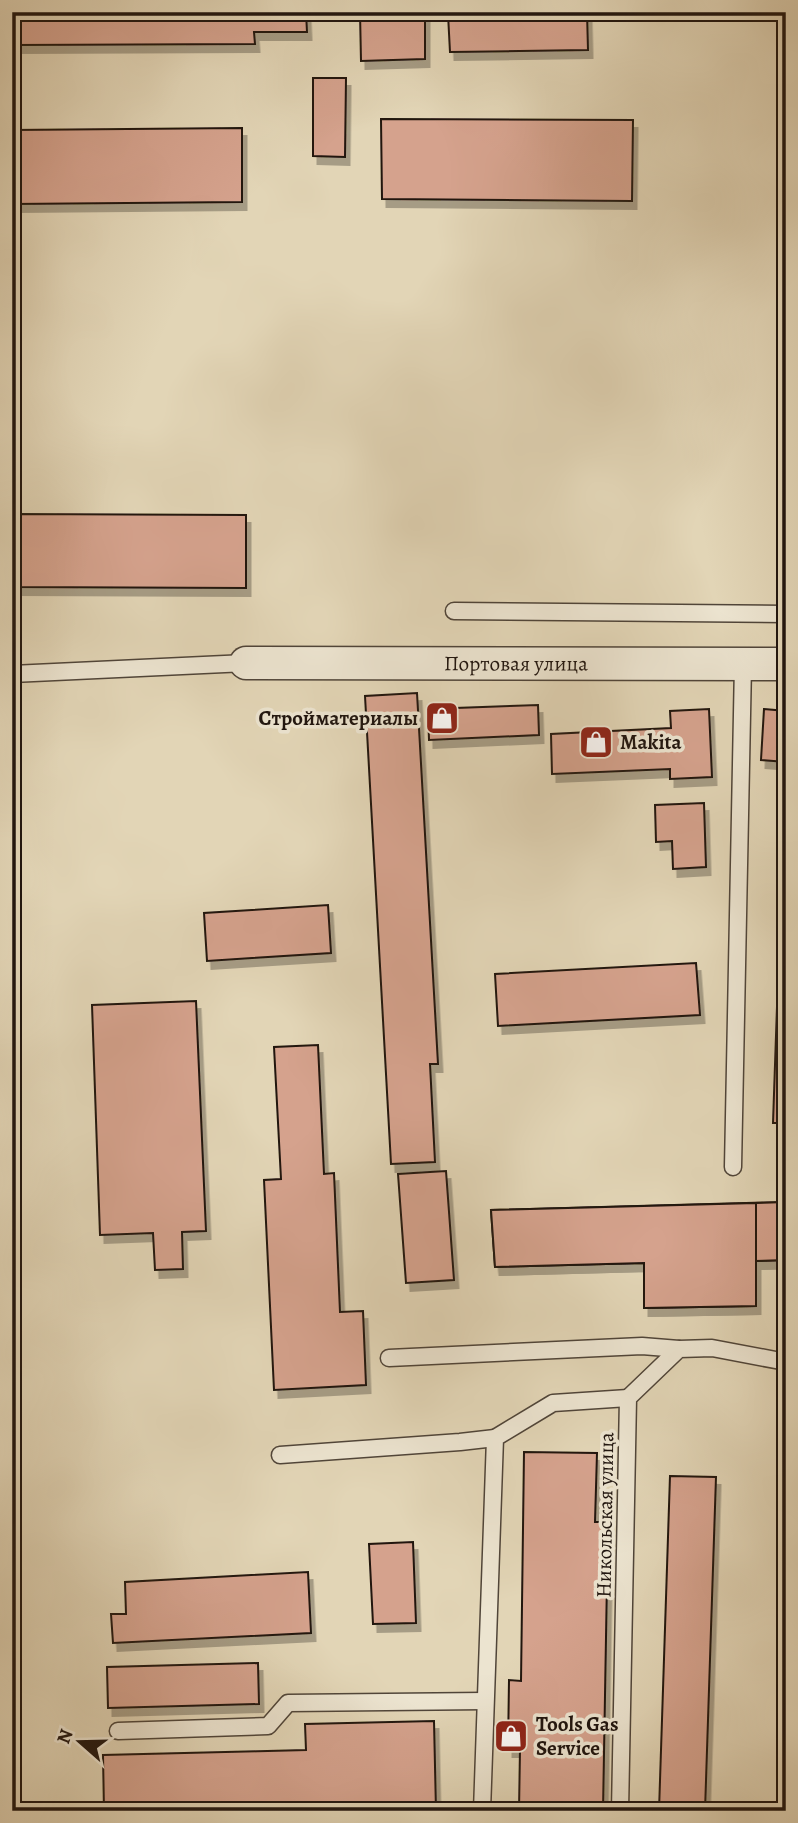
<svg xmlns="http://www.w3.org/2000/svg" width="798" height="1823" font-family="Alegreya,serif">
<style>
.building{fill:#d5a28d;stroke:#20150f;stroke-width:2;filter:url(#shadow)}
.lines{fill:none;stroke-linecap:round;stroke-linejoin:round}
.lane-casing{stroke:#504539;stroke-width:19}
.street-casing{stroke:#504539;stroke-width:35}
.lane{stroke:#ece4d0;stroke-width:16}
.street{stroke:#ece4d0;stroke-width:32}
.labels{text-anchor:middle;stroke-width:7;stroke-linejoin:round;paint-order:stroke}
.street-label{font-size:21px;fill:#20150f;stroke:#ece4d0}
.poi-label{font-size:21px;font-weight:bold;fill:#20150f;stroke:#ece4d0;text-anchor:start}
</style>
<defs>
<filter id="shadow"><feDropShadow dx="4.5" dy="8" stdDeviation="0" flood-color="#0004"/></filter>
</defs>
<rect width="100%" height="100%" fill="#e2d5b6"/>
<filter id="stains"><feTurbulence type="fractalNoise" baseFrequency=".00286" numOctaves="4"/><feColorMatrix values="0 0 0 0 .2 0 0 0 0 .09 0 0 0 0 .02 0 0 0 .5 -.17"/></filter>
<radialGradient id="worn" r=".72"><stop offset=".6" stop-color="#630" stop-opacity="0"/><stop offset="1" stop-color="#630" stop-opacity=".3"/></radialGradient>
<g class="building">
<path d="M12,12h294l1,20h-53l1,12 -243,1z"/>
<path d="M360,12h65v47l-64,2z"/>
<path d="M587,12l1,38 -138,2 -2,-38z"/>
<path d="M313,78h33l-1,79 -32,-1z"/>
<path d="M381,119l252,1 -1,81 -250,-2z"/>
<path d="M242,128v74l-230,2v-74z"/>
<path d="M12,514l234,1v73l-234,-1z"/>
<path d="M417,693l21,371h-8l5,98 -44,2 -26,-468z"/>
<path d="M538,705l1,30 -110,5 -1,-31z"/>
<path d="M709,709l3,68 -42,2v-10l-118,5 -1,-40 120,-6 -1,-17z"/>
<path d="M764,709l22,2v51l-25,-2z"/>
<path d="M704,803l2,64 -33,2 -1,-28 -16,1 -1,-37z"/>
<path d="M786,833v290h-13l9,-262 3,1z"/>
<path d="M328,905l3,48 -124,8 -3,-48z"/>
<path d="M696,963l4,52 -202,11 -3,-52z"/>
<path d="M196,1001l10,230 -24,1 1,37 -28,1 -2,-37 -53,2 -8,-230z"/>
<path d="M318,1045l6,129 10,-1 6,139 23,-1 3,74 -92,5 -10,-210 17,-1 -7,-132z"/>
<path d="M446,1171l8,109 -48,3 -8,-109z"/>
<path d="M786,1202v58l-31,1 1,45 -112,2v-45l-149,4 -4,-57z"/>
<path d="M786,1202v58l-31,1 1,-58z"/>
<path d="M756,1203v103l-112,2v-45l-149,4 -4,-57z"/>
<path d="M524,1452l73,1 -2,69h13l-5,289h-84l1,-62h-12l1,-69 12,1z"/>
<path d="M670,1476l46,1 -11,334h-46z"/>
<path d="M413,1542l3,81 -43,1 -4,-80z"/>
<path d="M308,1572l3,61 -198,10 -2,-29h15l-1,-32z"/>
<path d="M786,1591v181l-9,-1z"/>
<path d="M258,1663l1,41 -151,4 -1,-41z"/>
<path d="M434,1721l2,90h-332l-1,-56 203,-5 -1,-26z"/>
</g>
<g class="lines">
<g class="lane-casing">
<g id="lane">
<path d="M454,611l332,3"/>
<path d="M12,674l234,-11"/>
<path d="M733,1167l10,-503"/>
<path d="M389,1358l253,-12 37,3"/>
<path d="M280,1455l180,-13 35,-4"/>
<path d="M118,1731l150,-5 20,-23 197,-2"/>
<path d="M482,1811l13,-373 58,-35 75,-5"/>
<path d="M620,1811l8,-413 51,-49 33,-1 74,14"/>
</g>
</g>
<g class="street-casing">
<g id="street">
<path id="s1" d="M246,663l540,1"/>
</g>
</g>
<use href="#lane" class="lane"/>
<use href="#street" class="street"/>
</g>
<defs>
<g id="shop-square" transform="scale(1.75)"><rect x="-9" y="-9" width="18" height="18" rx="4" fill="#8f2418" stroke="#ece4d0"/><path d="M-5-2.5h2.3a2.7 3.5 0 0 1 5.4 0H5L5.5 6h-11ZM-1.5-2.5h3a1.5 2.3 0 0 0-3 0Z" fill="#fff"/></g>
</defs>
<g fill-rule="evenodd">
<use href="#shop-square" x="442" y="718"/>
<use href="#shop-square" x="596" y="742"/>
<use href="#shop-square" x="511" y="1736"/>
</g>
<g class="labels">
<g class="street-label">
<text dy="7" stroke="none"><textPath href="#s1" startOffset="270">Портовая улица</textPath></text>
<text transform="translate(605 1515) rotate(-89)" y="7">Никольская улица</text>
</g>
<g class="poi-label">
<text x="418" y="725" text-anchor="end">Стройматериалы</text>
<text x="620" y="749">Makita</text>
<text x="536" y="1731">Tools Gas<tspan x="536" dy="24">Service</tspan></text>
</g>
</g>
<rect width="798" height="1823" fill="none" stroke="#e2d5b6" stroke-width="42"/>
<rect x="14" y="14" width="770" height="1795" fill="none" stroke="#20150f" stroke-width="3.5"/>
<rect x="21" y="21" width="756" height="1781" fill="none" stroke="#20150f" stroke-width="2"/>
<g transform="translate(80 1742) rotate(290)" stroke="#ece4d0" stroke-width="5" paint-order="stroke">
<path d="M0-5L12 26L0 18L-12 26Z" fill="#20150f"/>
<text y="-10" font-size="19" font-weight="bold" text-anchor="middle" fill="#20150f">N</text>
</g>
<rect width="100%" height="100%" filter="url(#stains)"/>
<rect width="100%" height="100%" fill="url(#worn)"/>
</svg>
